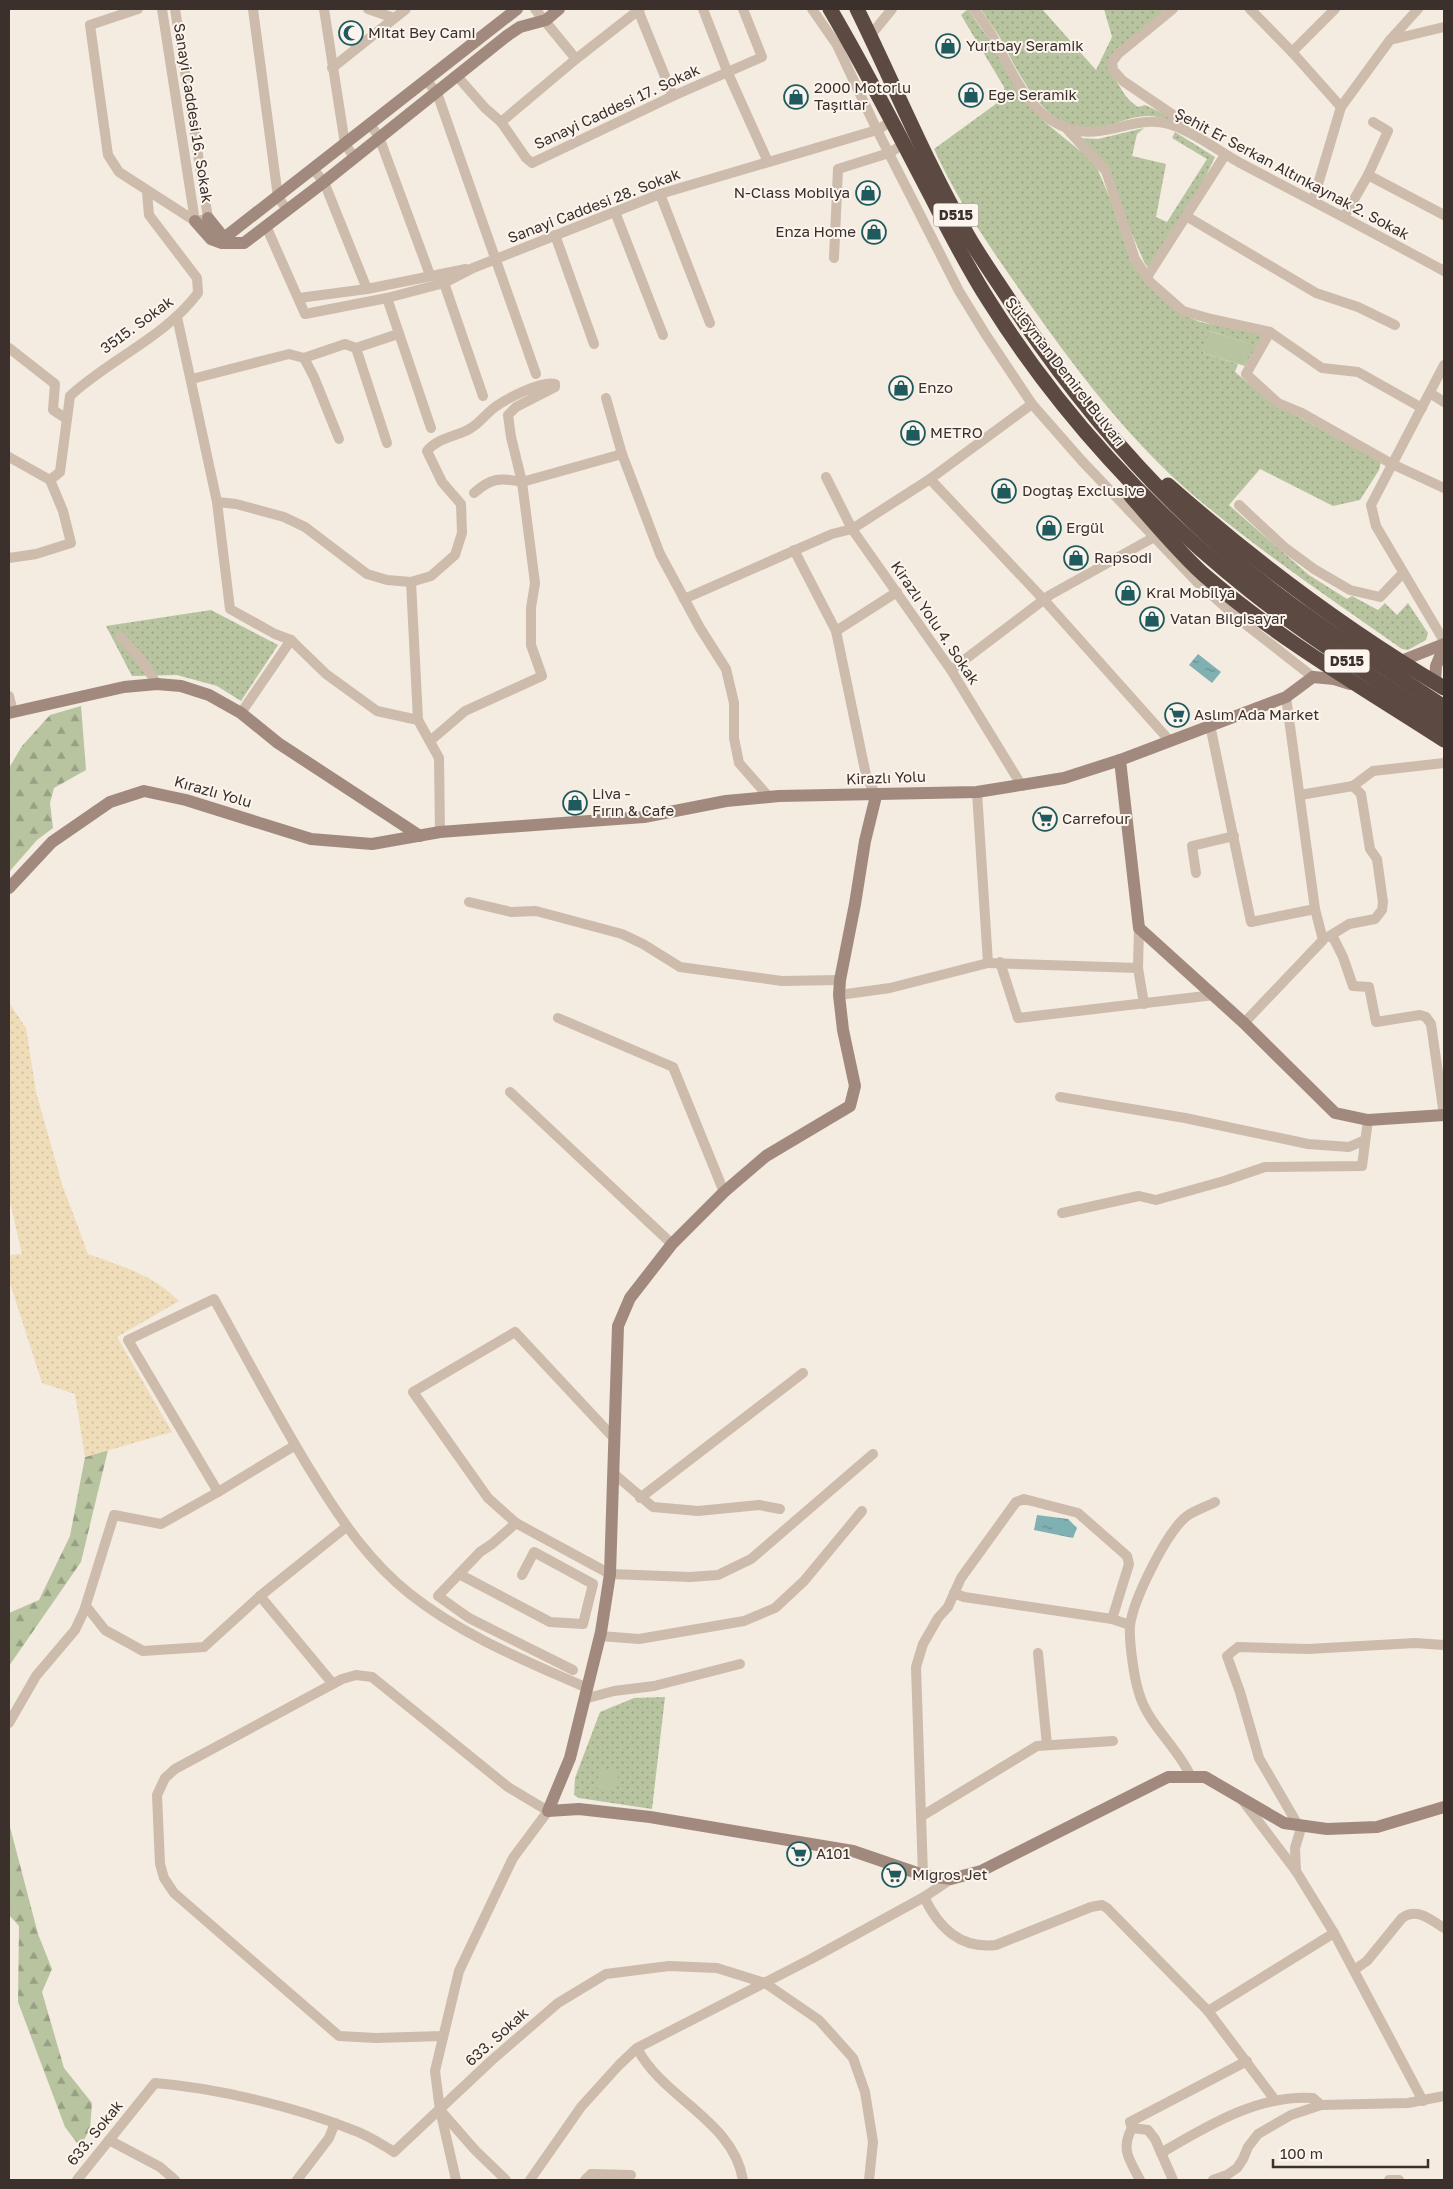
<svg xmlns="http://www.w3.org/2000/svg" width="1453" height="2189" font-family="'Golos Text',sans-serif">
<style>
.grass{fill:url(#grass-dots)}
.forest{fill:url(#forest-firs)}
.sand{fill:url(#sand-dots)}
.garden{fill:#b8c4a0}
.water{fill:url(#water-ripples)}
.lines{fill:none;stroke-linecap:round;stroke-linejoin:round}
.street{stroke:#cdbbac;stroke-width:10}
.secondary{stroke:#a18a7d;stroke-width:12}
.highway{stroke:#5c4a42;stroke-width:15}
.labels{text-anchor:middle;stroke-width:4;stroke-linejoin:round;paint-order:stroke}
.shield{fill:#fbf5ee;stroke:#756b66;stroke-width:1}
.shield-label{font-size:14px;font-weight:bold;fill:#3b302b}
.poi-label{font-size:15px;fill:#3b302b;stroke:#fbf5ee;text-anchor:start}
.street-label{font-size:15px;fill:#3b302b;stroke:#fbf5ee}
</style>
<defs>
<pattern id="grass-dots" width="8" height="8" patternUnits="userSpaceOnUse" patternTransform="scale(1.25)"><rect width="8" height="8" fill="#b8c4a0"/><path d="M2 2h.1M6 6h.1" fill="none" stroke="#97a083" stroke-width="1.8" stroke-linecap="round"/></pattern>
<pattern id="forest-firs" width="22" height="20" patternUnits="userSpaceOnUse" patternTransform="scale(1.25)"><rect width="22" height="20" fill="#b8c4a0"/><path d="M5 1l3.5 6h-7zM16 11l3.5 6h-7z" fill="#97a083"/></pattern>
<pattern id="sand-dots" width="8" height="8" patternUnits="userSpaceOnUse" patternTransform="scale(1.25)"><rect width="8" height="8" fill="#efdcb8"/><path d="M2 2h.1M6 6h.1" fill="none" stroke="#cebd9e" stroke-width="1.8" stroke-linecap="round"/></pattern>
<pattern id="water-ripples" width="26" height="14" patternUnits="userSpaceOnUse" patternTransform="scale(1.25)"><rect width="26" height="14" fill="#7fb0b2"/><path d="M2 4q2-2 4 0t4 0M15 11q2-2 4 0t4 0" fill="none" stroke="#699091"/></pattern>
</defs>
<rect width="100%" height="100%" fill="#f4ebe1"/>
<g class="grass">
<path d="M968,9l24,35 35,60 19,19 49,40 16,38 20,61 48,51 21,9 62,12 2,3 -19,29 6,-22 -41,-13 -7,22 35,11 -3,8 38,31 108,59 -2,8 -19,30 -27,6 -73,-37 -31,36 80,70 38,24 5,-3 26,14 7,-7 12,12 11,-12 20,30 -2,7 -18,10 -6,-1c-65,-46 -131,-90 -192,-140 -72,-57 -128,-131 -181,-206 -35,-50 -70,-99 -95,-154l70,-51v-11l-43,-72z"/>
<path d="M981,9h61l54,61 16,-33 -8,-28h61l-57,56c1,9 5,10 9,17 7,11 9,17 21,25l7,-2 28,13 3,4c-8,-2 -17,-6 -26,-6 -18,-1 -37,10 -56,12 -50,5 -75,-55 -94,-90 -6,-10 -13,-20 -19,-29z"/>
<path d="M1144,128l-7,6 -5,22 34,8 -10,53 11,5 40,-63 -35,-21 3,-6 40,25 -17,35 -49,76 -4,-4 -20,-46 -13,-39 -34,-41 20,1z"/>
<path d="M211,610l67,35 -37,56 -24,-15 -40,-11 -45,1 -26,-50z"/>
<path d="M665,1697l-13,112 -73,-11 -5,-3 1,-17 25,-66 34,-14z"/>
</g>
<g class="forest">
<path d="M81,706l5,64 -32,18 -4,15 3,25 -16,12 -28,32v-104l13,-22 28,-31z"/>
<path d="M108,1450l-27,112 -72,104v-53l30,-13 31,-64 15,-79z"/>
<path d="M9,1823l29,111 14,35 -10,23 22,76 28,35 -2,26 -10,18 -15,-20 -47,-125 1,-76 -10,-11z"/>
</g>
<path class="sand" d="M9,1003l17,25 10,64 26,92 26,70c35,13 64,20 91,47l-62,36 55,95 -87,25 -10,-63 -33,-11 -33,-103v-25l13,-1 -13,-57z"/>
<g class="garden">
<path d="M1209,331l43,13 -7,22 -42,-13z"/>
<path d="M599,1768l20,2 -3,20 -19,-2z"/>
</g>
<g class="water">
<path d="M1198,654l23,18 -9,11 -23,-18z"/>
<path d="M1037,1515l31,4 9,9 -4,10 -39,-8z"/>
</g>
<g class="lines">
<g class="street">
<path d="M138,9l-48,16 18,130 11,17 76,49"/>
<path d="M162,9l33,212"/>
<path d="M175,9l33,209 -7,2"/>
<path d="M253,9l25,188 9,13"/>
<path d="M324,9l21,135 9,13"/>
<path d="M368,9l26,9"/>
<path d="M535,9l41,50"/>
<path d="M703,9l24,62 41,91"/>
<path d="M812,9l25,36 40,85 82,161 27,44 46,69 50,57 115,121 43,38 73,57"/>
<path d="M974,9c6,8 12,16 17,25 17,29 31,67 60,86 48,31 79,-11 124,6 24,9 46,27 69,39 67,35 134,70 200,106"/>
<path d="M1173,9l-55,45 -6,8 1,8 10,11 56,38 5,11"/>
<path d="M1250,9l42,43"/>
<path d="M1335,9l-43,43 49,55"/>
<path d="M638,10l35,86"/>
<path d="M870,36l22,-27"/>
<path d="M1390,40l54,-13"/>
<path d="M332,68l74,-59"/>
<path d="M457,76l28,32 16,14 75,-63 64,-50"/>
<path d="M426,80l11,13 99,281"/>
<path d="M501,122l25,36 6,5 141,-67 89,-39 -19,-48"/>
<path d="M370,124l9,13 51,138"/>
<path d="M1067,129l39,42 29,88 15,23 33,29 28,8 59,13 52,36 36,4 64,36"/>
<path d="M313,169l11,13 43,107"/>
<path d="M1368,175l76,40"/>
<path d="M660,194l50,129"/>
<path d="M1313,201l28,-94 49,-67 28,-31"/>
<path d="M615,212l48,123"/>
<path d="M1186,216l130,77 42,14 37,18"/>
<path d="M1344,217l24,-42 20,-44 -15,-9"/>
<path d="M266,226l39,88 82,-16 57,-15 29,-15 187,-74 217,-64 15,-9"/>
<path d="M555,235l39,109"/>
<path d="M834,258l4,-89 51,-16 15,-9"/>
<path d="M1147,277l78,-122"/>
<path d="M444,283l39,113"/>
<path d="M299,298l68,-9 99,-20"/>
<path d="M387,298l44,130"/>
<path d="M177,317l40,185 13,107 45,25 16,6 35,34 51,37 41,9 21,38 1,74"/>
<path d="M1270,332l-24,42 32,29 24,10 90,51 52,24"/>
<path d="M9,348l46,36 -2,26 14,9"/>
<path d="M356,348l31,95"/>
<path d="M304,358l41,-14 11,4 42,-14"/>
<path d="M304,358l10,19 25,62"/>
<path d="M1444,365l-73,140 5,21 68,115"/>
<path d="M192,379l97,-25 15,4"/>
<path d="M1430,393l14,9"/>
<path d="M606,398l16,56 38,100 40,74 26,41 8,34v35l5,25 30,34"/>
<path d="M9,457l41,23 13,31 8,32 -35,11 -27,4"/>
<path d="M826,477l26,52 99,141 71,116"/>
<path d="M930,479l115,122 124,139"/>
<path d="M50,480l10,-8 10,-76c40,-37 95,-59 128,-103l-1,-15 -48,-63 -2,-23"/>
<path d="M474,493c17,-15 26,-16 48,-11l100,-28"/>
<path d="M217,502l19,2 48,13 21,10 62,47 20,6 24,2 20,-6 24,-21 7,-22 -1,-29 -19,-22 -15,-31c11,-14 30,-14 44,-23 10,-6 17,-17 27,-23 10,-7 45,-25 57,-21v3l-39,20 -8,8 3,22 11,45 13,101 -4,25v37l11,31 -77,35 -35,30"/>
<path d="M1239,505l45,42 30,22 36,21 30,7 23,-24"/>
<path d="M794,550l42,81 30,144 10,21"/>
<path d="M411,582l7,138"/>
<path d="M684,599l148,-65 20,-5 78,-50 102,-75"/>
<path d="M836,631l61,-39"/>
<path d="M120,636l20,22 17,26"/>
<path d="M951,670l99,-75 108,-60"/>
<path d="M9,696l4,16"/>
<path d="M241,713l50,-73"/>
<path d="M1210,725l41,197 64,-13"/>
<path d="M977,792l11,171 150,5"/>
<path d="M1300,795l53,-9 20,-15 71,-8"/>
<path d="M1196,873l-4,-27 42,-10"/>
<path d="M469,902l42,10 25,-1 86,23 21,10 37,23 102,14 58,-1"/>
<path d="M1139,928l-1,40 6,36"/>
<path d="M1332,935l11,22 10,29 16,1 7,35 44,-7 6,2 5,7 13,91"/>
<path d="M1328,937l21,-13 26,-5 7,-9 1,-8 -6,-43 -7,-10 -9,-55 -8,-8"/>
<path d="M1000,962l18,56 196,-23"/>
<path d="M839,995l51,-7 98,-25"/>
<path d="M558,1018l115,49 51,125"/>
<path d="M1244,1023l79,-83 -8,-31 -29,-212"/>
<path d="M510,1092l162,152"/>
<path d="M1060,1097l125,21 123,26 41,3 16,-7"/>
<path d="M1062,1213l77,-17 17,4 68,-19 41,-14 97,-1 6,-46"/>
<path d="M613,1437l-98,-105 -102,60 75,106 28,25 94,51 80,3 28,-2 33,-16 122,-105"/>
<path d="M613,1473l40,34 45,4 61,-6 21,4"/>
<path d="M218,1492l-90,-152 86,-41c34,61 66,123 103,182 26,42 54,82 93,113 53,42 116,67 177,94"/>
<path d="M640,1498l163,-125"/>
<path d="M516,1523l-24,21 -12,8 -42,44 31,22 104,52"/>
<path d="M459,1574l91,48 33,2 10,-40 -59,-32 -12,23"/>
<path d="M954,1593l10,4 148,22 18,6"/>
<path d="M260,1596l73,88"/>
<path d="M86,1606l19,24 38,21 61,-4 56,-51 86,-69"/>
<path d="M600,1636l39,3 105,-18 31,-13 29,-27 58,-70"/>
<path d="M1038,1653l9,92"/>
<path d="M584,1699l30,-8 40,-5 86,-22"/>
<path d="M9,1723l27,-47 39,-46 9,-19 30,-96 47,9 57,-32 76,-46"/>
<path d="M1191,1777c-13,-30 -43,-52 -52,-84 -5,-15 -10,-51 -9,-67 3,-26 37,-95 57,-110 8,-6 19,-9 28,-14"/>
<path d="M1243,1801l53,70 38,62 89,168"/>
<path d="M922,1816l115,-70 76,-5"/>
<path d="M1298,1825l-39,-67 -19,-66 -13,-36 11,-9 70,2 107,-6 29,2"/>
<path d="M1296,1871l-1,-23 7,-23"/>
<path d="M923,1875l-7,-208 7,-23 15,-26 10,-11 13,-29 55,-76 8,-3 54,14 49,43 2,8 -17,55"/>
<path d="M924,1897c15,31 36,52 72,48l95,-38 11,-2 5,3 101,103 67,89"/>
<path d="M1354,1970l13,-9 35,-43c15,-11 29,2 42,10"/>
<path d="M1208,2011l126,-78"/>
<path d="M443,2036l-67,2 -37,-2 -165,-143 -10,-15 -4,-14 -3,-69 8,-17 10,-9 167,-90 14,-4 16,2 136,110 40,24 -35,47 -54,113 -24,100 5,39 35,40 31,30"/>
<path d="M441,2114l15,66"/>
<path d="M1132,2128c-12,22 -2,32 8,52"/>
<path d="M109,2140l51,27 15,13"/>
<path d="M1161,2153c46,-27 98,-59 152,-55l8,7"/>
<path d="M77,2180l78,-97c62,5 141,24 198,47 15,5 28,14 41,22l98,-92 66,-57 48,-29 63,-8 48,2 48,15 54,37 34,38 12,34 8,50 -4,38"/>
<path d="M297,2180l32,-42 6,-15"/>
<path d="M530,2180l51,-73 38,-42 18,-17"/>
<path d="M585,2180l6,-6 40,1"/>
<path d="M743,2180c-10,-60 -80,-81 -106,-132l174,-89 113,-62 27,-18"/>
<path d="M1173,2180l-18,-41 -7,-9 -16,-2 -2,-6 117,-61"/>
<path d="M1213,2180l14,-5 10,-7 6,-9 5,-12 10,-13 33,-19 30,-10 87,-2 36,-7"/>
<path d="M1389,2180h10"/>
</g>
<g class="secondary">
<path d="M208,218l16,20 293,-229"/>
<path d="M195,221l16,18 11,4h22l80,-61 184,-147 12,-8 26,-7 13,-11"/>
<path d="M1401,661l43,-17"/>
<path d="M1313,677l21,2 16,5"/>
<path d="M1435,683l1,-17 8,-19"/>
<path d="M9,713l115,-26 33,-3 24,2 28,9 32,18 37,30 142,93"/>
<path d="M1120,760l19,168 105,95 91,90 33,7 76,-5"/>
<path d="M876,796l-11,45 -10,63 -15,76 -1,15 4,35 12,56 -5,20 -84,50 -42,36 -52,52 -42,54 -12,28 -8,248 -9,58 -31,126 -22,53 31,-2 71,8 203,34 70,24 28,4 30,-8 187,-94h37l79,46 43,6 50,-2 67,-20"/>
<path d="M9,888l43,-46 58,-40 34,-11 42,9 125,39 61,5 68,-12 204,-15 82,-16 53,-5 198,-4 87,-14 56,-18 166,-63 27,-20"/>
</g>
<g class="highway">
<path d="M830,9c36,61 68,124 101,187 18,35 36,71 58,105 69,110 162,212 264,292 61,48 127,89 191,131"/>
<path d="M857,9c37,75 69,154 111,227 12,21 27,42 40,62 71,108 154,205 255,285 57,45 120,83 181,124"/>
<path d="M1168,485c86,76 178,145 276,203"/>
<path d="M1131,496c23,26 46,54 72,78 74,64 159,113 241,166"/>
</g>
</g>
<defs>
<g id="mosque-ring" transform="scale(1.25)"><circle r="9.5" fill="#fbf5ee" stroke="#1f5a5e" stroke-width="1.5"/><path d="M3.5-4.9A6 6 0 1 0 3.5 4.9A5 5 0 1 1 3.5-4.9Z" fill="#1f5a5e"/></g>
<g id="shop-ring" transform="scale(1.25)"><circle r="9.5" fill="#fbf5ee" stroke="#1f5a5e" stroke-width="1.5"/><path d="M-5-2.5h2.3a2.7 3.5 0 0 1 5.4 0H5L5.5 6h-11ZM-1.5-2.5h3a1.5 2.3 0 0 0-3 0Z" fill="#1f5a5e"/></g>
<g id="supermarket-ring" transform="scale(1.25)"><circle r="9.5" fill="#fbf5ee" stroke="#1f5a5e" stroke-width="1.5"/><path d="M-6-5.5h2.5l.6 2H6L4.5 2H-2.5L-4.4-4H-6ZM-1.5 3.2a1.3 1.3 0 1 0 .1 0ZM3 3.2a1.3 1.3 0 1 0 .1 0Z" fill="#1f5a5e"/></g>
</defs>
<g fill-rule="evenodd">
<use href="#mosque-ring" x="351" y="33"/>
<use href="#shop-ring" x="948" y="46"/>
<use href="#shop-ring" x="971" y="95"/>
<use href="#shop-ring" x="796" y="97"/>
<use href="#shop-ring" x="868" y="193"/>
<use href="#shop-ring" x="874" y="232"/>
<use href="#shop-ring" x="901" y="388"/>
<use href="#shop-ring" x="913" y="433"/>
<use href="#shop-ring" x="1004" y="491"/>
<use href="#shop-ring" x="1049" y="528"/>
<use href="#shop-ring" x="1076" y="558"/>
<use href="#shop-ring" x="1128" y="593"/>
<use href="#shop-ring" x="1152" y="619"/>
<use href="#supermarket-ring" x="1177" y="715"/>
<use href="#shop-ring" x="575" y="803"/>
<use href="#supermarket-ring" x="1045" y="819"/>
<use href="#supermarket-ring" x="799" y="1854"/>
<use href="#supermarket-ring" x="894" y="1875"/>
</g>
<g class="labels">
<g class="shield">
<rect x="933.5" y="203.5" width="45" height="23" rx="4"/>
<rect x="1324.5" y="649.5" width="45" height="23" rx="4"/>
</g>
<g class="shield-label">
<text x="956" y="220">D515</text>
<text x="1347" y="666">D515</text>
</g>
<g class="poi-label">
<text x="368" y="38">Mitat Bey Cami</text>
<text x="966" y="51">Yurtbay Seramik</text>
<text x="814" y="93">2000 Motorlu<tspan x="814" dy="17">Taşıtlar</tspan></text>
<text x="988" y="100">Ege Seramik</text>
<text x="850" y="198" text-anchor="end">N-Class Mobilya</text>
<text x="856" y="237" text-anchor="end">Enza Home</text>
<text x="918" y="393">Enzo</text>
<text x="930" y="438">METRO</text>
<text x="1022" y="496">Doğtaş Exclusive</text>
<text x="1066" y="533">Ergül</text>
<text x="1094" y="563">Rapsodi</text>
<text x="1146" y="598">Kral Mobilya</text>
<text x="1170" y="624">Vatan Bilgisayar</text>
<text x="1194" y="720">Aslım Ada Market</text>
<text x="592" y="799">Liva -<tspan x="592" dy="17">Fırın &amp; Cafe</tspan></text>
<text x="1062" y="824">Carrefour</text>
<text x="816" y="1859">A101</text>
<text x="912" y="1880">Migros Jet</text>
</g>
<g class="street-label">
<text transform="translate(617 107) rotate(-25)" y="5">Sanayi Caddesi 17. Sokak</text>
<text transform="translate(193 113) rotate(81)" y="5">Sanayi Caddesi 16. Sokak</text>
<text transform="translate(1292 174) rotate(28)" y="5">Şehit Er Serkan Altınkaynak 2. Sokak</text>
<text transform="translate(594 206) rotate(-21)" y="5">Sanayi Caddesi 28. Sokak</text>
<text transform="translate(137 325) rotate(-36)" y="5">3515. Sokak</text>
<text transform="translate(1065 372) rotate(52)" y="5">Süleyman Demirel Bulvarı</text>
<text transform="translate(935 623) rotate(56)" y="5">Kirazlı Yolu 4. Sokak</text>
<text transform="translate(886 778) rotate(-2)" y="5">Kirazlı Yolu</text>
<text transform="translate(213 792) rotate(16)" y="5">Kırazlı Yolu</text>
<text transform="translate(497 2037) rotate(-42)" y="5">633. Sokak</text>
<text transform="translate(95 2133) rotate(-51)" y="5">633. Sokak</text>
</g>
</g>
<rect width="1453" height="2189" fill="none" stroke="#3b302b" stroke-width="20"/>
<path d="M1273 2159v8h155v-8" fill="none" stroke="#3b302b" stroke-width="2.5"/>
<text x="1280" y="2159" font-size="15" fill="#3b302b" stroke="#fbf5ee" stroke-width="4" paint-order="stroke">100 m</text>
</svg>
